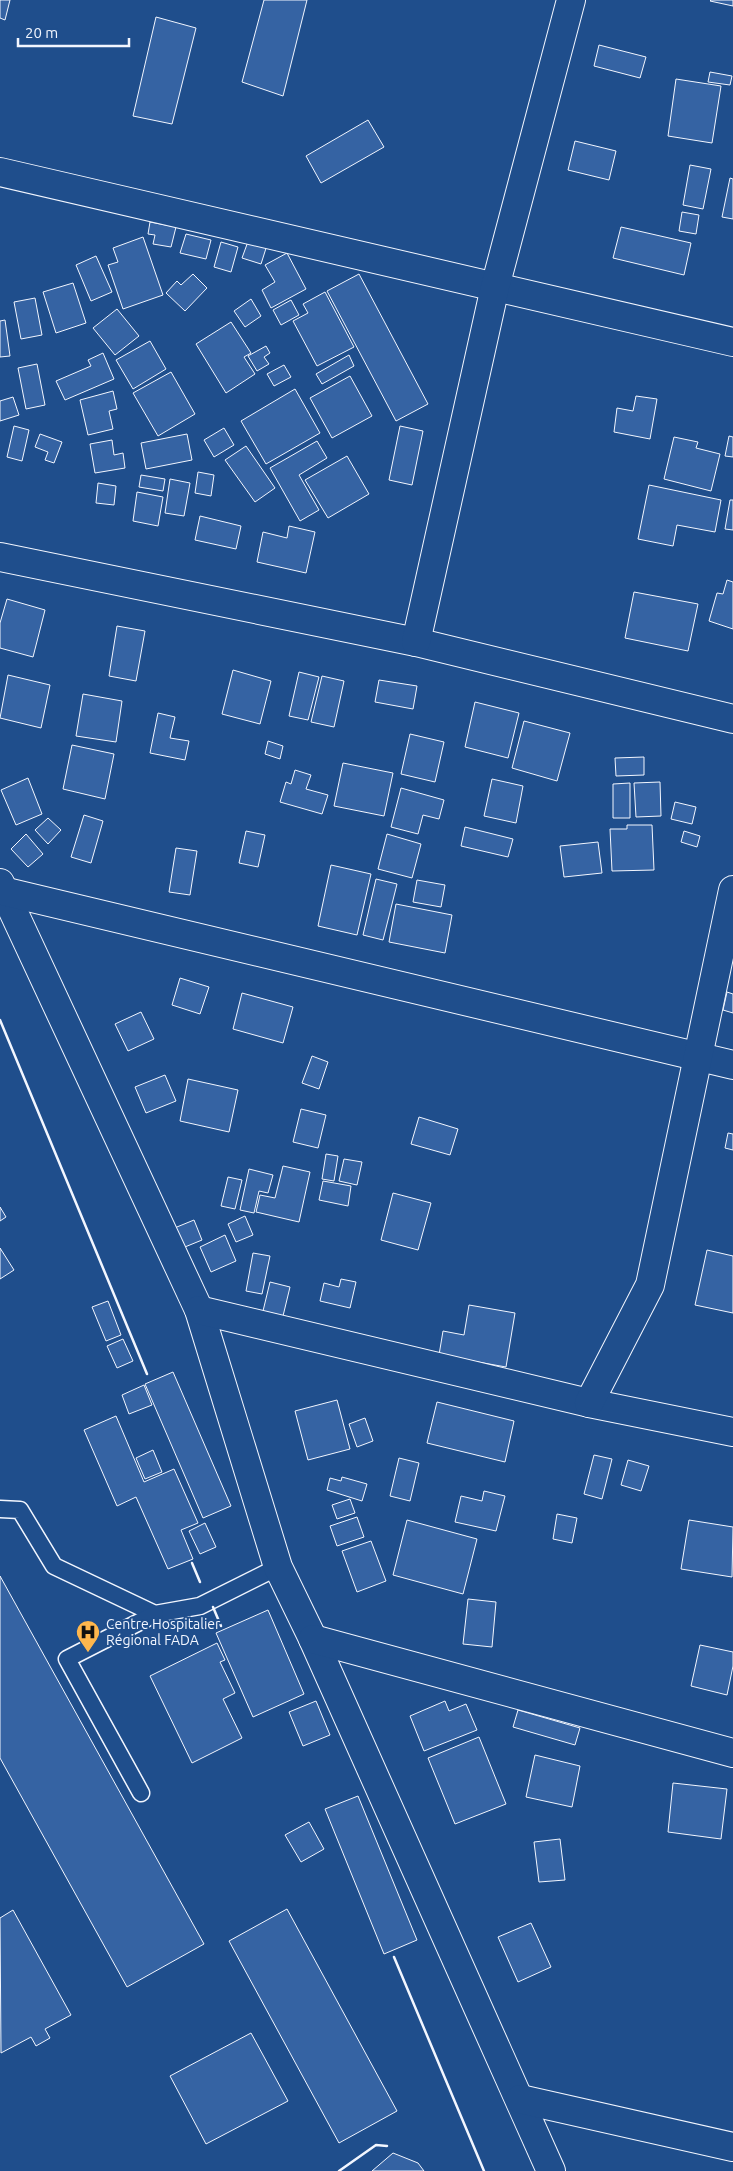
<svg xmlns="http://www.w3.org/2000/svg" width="733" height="2171" font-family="Ubuntu,sans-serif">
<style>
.building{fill:#3563a3;stroke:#f2f6ff}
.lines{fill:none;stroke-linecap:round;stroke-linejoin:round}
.lane-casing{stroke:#f2f6ff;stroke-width:19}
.street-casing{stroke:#f2f6ff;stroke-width:30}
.lane{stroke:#1f4e8c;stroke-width:16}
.street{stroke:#1f4e8c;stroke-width:28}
.wall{stroke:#f2f6ff;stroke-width:2.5}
.labels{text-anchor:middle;stroke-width:4;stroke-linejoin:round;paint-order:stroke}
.poi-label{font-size:14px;fill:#f2f6ff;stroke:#1f4e8c;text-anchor:start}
</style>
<rect width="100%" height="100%" fill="#1f4e8c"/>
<g class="building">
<path d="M0,0h10l-5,20 -5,-2z"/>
<path d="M264,0h43l-24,96 -41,-14z"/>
<path d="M711,0h22v6l-23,-5z"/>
<path d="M156,17l40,11 -24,96 -39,-8z"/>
<path d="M599,45l47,12 -6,21 -46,-12z"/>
<path d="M710,72l22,4 -2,9 -22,-3z"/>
<path d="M676,79l45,7 -9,57 -44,-7z"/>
<path d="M368,120l16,27 -63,36 -15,-27z"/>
<path d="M575,141l41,10 -7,29 -41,-10z"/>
<path d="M690,165l21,4 -8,40 -20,-4z"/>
<path d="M730,178l3,1v40l-11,-2z"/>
<path d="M682,212l17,3 -3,19 -17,-3z"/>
<path d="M150,222l26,5 -5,20 -18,-3 2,-9 -7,-1z"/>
<path d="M621,227l70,16 -7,32 -71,-17z"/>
<path d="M186,234l25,6 -5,19 -26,-6z"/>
<path d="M250,236l18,6 -7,22 -19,-6z"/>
<path d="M143,237l20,58 -40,14 -15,-44 10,-3 -5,-14z"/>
<path d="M221,242l17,5 -7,25 -17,-5z"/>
<path d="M287,253l19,36 -35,19 -9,-18 13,-8 -10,-17z"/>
<path d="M96,256l16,36 -21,9 -15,-36z"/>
<path d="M193,274l14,14 -22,23 -19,-18 11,-12 4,4z"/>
<path d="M359,274l69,130 -32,17 -69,-130z"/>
<path d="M73,283l13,40 -30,10 -13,-41z"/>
<path d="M325,292l29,55 -37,19 -24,-45 15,-8 -5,-9z"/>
<path d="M35,298l7,37 -21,4 -7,-37z"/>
<path d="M251,299l10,17 -16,11 -11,-16z"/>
<path d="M291,300l8,15 -18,10 -8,-15z"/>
<path d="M117,309l22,27 -24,19 -22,-27z"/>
<path d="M5,320l5,36 -10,1v-36z"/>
<path d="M231,322l20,31 -7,4 11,17 -29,19 -30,-49z"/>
<path d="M150,341l16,28 -33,20 -17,-29z"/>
<path d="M266,346l4,7 -6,4 5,7 -12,7 -9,-15z"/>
<path d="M103,353l11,26 -49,21 -9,-19 35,-15 -3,-6z"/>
<path d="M349,355l5,11 -32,18 -6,-10z"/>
<path d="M37,364l8,41 -19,4 -8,-41z"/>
<path d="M284,365l7,12 -17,9 -7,-12z"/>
<path d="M171,372l24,42 -37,22 -25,-43z"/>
<path d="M350,376l22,40 -40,22 -22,-40z"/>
<path d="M295,389l25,44 -54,31 -25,-43z"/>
<path d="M113,391l4,18 -8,2 4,18 -25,6 -8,-35z"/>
<path d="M636,396l21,3 -7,40 -36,-7 3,-24 16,3z"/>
<path d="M13,397l6,18 -19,6v-20z"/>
<path d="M14,426l15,4 -7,31 -15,-4z"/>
<path d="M400,426l23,5 -11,54 -23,-5z"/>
<path d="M224,428l10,17 -20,12 -10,-17z"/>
<path d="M40,434l22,8 -8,21 -9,-3 3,-8 -13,-5z"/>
<path d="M187,434l5,26 -46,9 -5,-26z"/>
<path d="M729,436l4,1v20l-8,-1z"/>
<path d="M674,437l24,5 -2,6 24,6 -9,37 -47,-12z"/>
<path d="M112,440l2,15 9,-2 2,15 -30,5 -5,-29z"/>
<path d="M317,441l10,17 -28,17 20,35 -19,11 -30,-53z"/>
<path d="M246,446l29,42 -20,14 -30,-42z"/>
<path d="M347,456l22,38 -41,24 -23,-38z"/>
<path d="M198,472l16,3 -3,21 -16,-3z"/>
<path d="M141,475l24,4 -2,12 -24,-4z"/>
<path d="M170,479l20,4 -6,33 -19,-3z"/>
<path d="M98,483l18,3 -2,19 -18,-2z"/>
<path d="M649,485l72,15 -6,32 -38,-7 -4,21 -35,-7z"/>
<path d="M137,492l26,5 -5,29 -25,-5z"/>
<path d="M730,500h3v30l-8,-1z"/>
<path d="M200,516l41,10 -5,23 -41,-9z"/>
<path d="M289,526l26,6 -9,41 -49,-11 6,-30 24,6z"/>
<path d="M727,580l6,2v47l-24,-8 8,-28 6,1z"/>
<path d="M634,592l64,12 -10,47 -63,-13z"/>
<path d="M7,599l38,11 -12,47 -33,-9v-25z"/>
<path d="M117,626l28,5 -9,50 -27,-5z"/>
<path d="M233,670l38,11 -11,43 -38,-10z"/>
<path d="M299,672l20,5 -11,43 -19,-4z"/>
<path d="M8,675l42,10 -9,43 -41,-10z"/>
<path d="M322,676l22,5 -10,46 -23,-5z"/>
<path d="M379,680l38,6 -4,23 -38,-7z"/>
<path d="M83,694l39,7 -6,41 -40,-6z"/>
<path d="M475,702l44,11 -11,45 -43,-11z"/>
<path d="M158,713l17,4 -5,21 19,3 -4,19 -35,-7z"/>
<path d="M524,721l46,12 -13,48 -45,-13z"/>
<path d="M410,734l34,8 -9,40 -34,-8z"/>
<path d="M268,741l15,5 -3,13 -15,-5z"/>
<path d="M72,745l42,9 -9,45 -42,-10z"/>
<path d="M644,757v18l-28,1 -1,-18z"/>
<path d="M343,763l50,10 -9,43 -50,-10z"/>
<path d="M295,770l16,5 -5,14 22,6 -6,19 -42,-12 6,-20 5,2z"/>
<path d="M28,778l14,36 -26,11 -15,-35z"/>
<path d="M492,779l31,7 -7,37 -32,-7z"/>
<path d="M660,782l1,34 -25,1 -2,-34z"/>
<path d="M630,783v35h-17v-34z"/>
<path d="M401,788l43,12 -5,19 -16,-4 -5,19 -27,-7z"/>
<path d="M675,802l21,5 -4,17 -21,-5z"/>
<path d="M84,815l19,6 -12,42 -20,-6z"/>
<path d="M48,818l13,12 -13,14 -13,-14z"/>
<path d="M627,825h25l2,45 -42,1 -2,-42h17z"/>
<path d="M465,827l48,12 -5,18 -47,-11z"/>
<path d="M246,831l19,4 -7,32 -19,-4z"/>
<path d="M684,831l16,5 -3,11 -16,-5z"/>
<path d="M26,834l17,20 -15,13 -17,-18z"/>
<path d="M387,834l34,10 -9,34 -34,-9z"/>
<path d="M598,842l4,31 -38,4 -4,-31z"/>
<path d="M176,848l21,3 -7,44 -21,-3z"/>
<path d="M331,865l40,9 -14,61 -39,-9z"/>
<path d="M376,879l21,5 -14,56 -20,-5z"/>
<path d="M417,880l28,5 -4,22 -28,-5z"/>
<path d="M396,904l56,11 -7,38 -56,-11z"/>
<path d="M180,978l29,9 -9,27 -28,-9z"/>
<path d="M727,992l6,2v19l-10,-3z"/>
<path d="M242,993l51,14 -10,36 -50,-14z"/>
<path d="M141,1012l13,27 -26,12 -13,-27z"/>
<path d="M312,1056l16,6 -9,27 -17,-6z"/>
<path d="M165,1075l11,26 -30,12 -11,-26z"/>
<path d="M188,1079l50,11 -9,42 -49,-11z"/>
<path d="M301,1109l25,6 -8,33 -25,-6z"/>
<path d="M419,1117l39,12 -8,26 -39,-11z"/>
<path d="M728,1133l5,1v16l-8,-2z"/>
<path d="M326,1154l12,2 -4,25 -12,-2z"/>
<path d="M344,1159l18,3 -5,23 -18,-4z"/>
<path d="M283,1166l27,6 -11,50 -43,-10 4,-17 15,3z"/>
<path d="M249,1169l24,6 -5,18 -9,-2 -5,22 -14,-3z"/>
<path d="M228,1177l14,3 -7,29 -14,-3z"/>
<path d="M323,1181l28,5 -3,20 -29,-6z"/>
<path d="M393,1193l38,10 -13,47 -37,-10z"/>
<path d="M0,1207l6,10 -6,4z"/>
<path d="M245,1216l8,19 -17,7 -8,-18z"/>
<path d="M194,1220l8,20 -22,9 -8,-20z"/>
<path d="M225,1235l11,26 -25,11 -11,-25z"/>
<path d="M0,1248l14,22 -14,9z"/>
<path d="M707,1250l26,6v57l-38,-8z"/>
<path d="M253,1253l17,3 -8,38 -16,-3z"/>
<path d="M341,1279l15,3 -6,26 -30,-7 4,-18 15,4z"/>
<path d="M270,1282l20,5 -7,29 -20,-5z"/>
<path d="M108,1301l13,34 -15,6 -14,-34z"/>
<path d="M469,1305l46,8 -9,54 -67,-12 4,-24 21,4z"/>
<path d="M123,1339l10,22 -16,7 -10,-22z"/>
<path d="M173,1372l58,134 -28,12 -58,-134z"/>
<path d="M144,1385l8,20 -23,9 -7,-19z"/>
<path d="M337,1400l13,49 -42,11 -13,-49z"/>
<path d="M437,1402l77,19 -9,41 -78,-19z"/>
<path d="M116,1416l28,66 30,-13 24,54 -17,7 12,29 -25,10 -32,-72 -19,9 -33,-76z"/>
<path d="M365,1418l8,23 -16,6 -8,-23z"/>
<path d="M153,1450l9,22 -17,7 -9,-21z"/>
<path d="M594,1455l18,4 -10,40 -18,-5z"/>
<path d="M399,1458l20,5 -9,38 -20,-5z"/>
<path d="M628,1460l21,6 -8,25 -20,-6z"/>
<path d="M342,1477l25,7 -5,17 -35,-11 3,-12 11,3z"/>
<path d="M484,1491l21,5 -9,35 -41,-9 6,-26 21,5z"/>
<path d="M350,1499l5,14 -18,6 -5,-14z"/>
<path d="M557,1514l20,4 -5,25 -19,-4z"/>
<path d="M357,1517l7,20 -27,9 -7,-20z"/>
<path d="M407,1520l70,19 -14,55 -70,-19z"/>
<path d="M689,1520l44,7 -1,50 -51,-8z"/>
<path d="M205,1523l11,24 -16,7 -11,-23z"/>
<path d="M371,1541l15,40 -29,11 -15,-41z"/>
<path d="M0,1576l204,368 -77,43 -127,-229z"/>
<path d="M468,1599l28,3 -4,45 -29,-3z"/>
<path d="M268,1610l36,84 -51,23 -37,-84z"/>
<path d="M217,1643l8,17 -5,2 15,31 -12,6 19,39 -50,25 -42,-87z"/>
<path d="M700,1645l33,7v14l-6,29 -36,-9z"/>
<path d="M316,1701l14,34 -27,11 -14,-34z"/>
<path d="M445,1701l4,10 17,-7 11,26 -53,21 -14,-35z"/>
<path d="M518,1710l62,18 -5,17 -62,-18z"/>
<path d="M479,1737l27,67 -51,20 -27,-66z"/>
<path d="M535,1755l45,11 -8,41 -46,-10z"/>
<path d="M673,1783l54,6 -6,50 -53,-7z"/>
<path d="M358,1796l59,144 -33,14 -59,-145z"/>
<path d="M309,1822l15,27 -23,13 -16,-27z"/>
<path d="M560,1839l5,41 -26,2 -5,-40z"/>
<path d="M287,1909l110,202 -58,32 -110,-202z"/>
<path d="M13,1910l58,105 -26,14 5,9 -14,8 -5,-9 -30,16 -1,-135z"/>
<path d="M531,1923l20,44 -33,15 -20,-45z"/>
<path d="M251,2033l37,68 -82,43 -36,-68z"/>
<path d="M393,2153l25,10 6,8h-52z"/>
</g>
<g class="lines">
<g class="lane-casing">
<g id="lane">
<path d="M0,1509l20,1 34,56 101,48 45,-8 78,-39"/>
<path d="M141,1793l-74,-134 88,-45"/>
</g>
</g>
<g class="street-casing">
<g id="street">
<path d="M0,172l733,170"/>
<path d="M0,557l416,85 317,77"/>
<path d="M416,642l79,-355 76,-287"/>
<path d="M0,883l199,427 79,257 35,72 238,532"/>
<path d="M3,891l730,174"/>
<path d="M199,1310l390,93 144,29"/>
<path d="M589,1403l61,-118 83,-395"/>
<path d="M313,1639l420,114"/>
<path d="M520,2099l213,48"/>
</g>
</g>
<use href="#lane" class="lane"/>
<use href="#street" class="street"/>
<g class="wall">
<path d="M0,1020l147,354"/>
<path d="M192,1563l8,19"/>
<path d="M213,1607l8,19"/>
<path d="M394,1957l90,214"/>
<path d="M339,2171l37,-26 11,1"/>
</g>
</g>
<defs>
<g id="hospital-pin" transform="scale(1.25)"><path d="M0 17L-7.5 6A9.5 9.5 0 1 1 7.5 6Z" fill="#ffb74d" stroke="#1f4e8c"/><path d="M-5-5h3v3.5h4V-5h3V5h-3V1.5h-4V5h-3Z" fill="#111"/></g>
</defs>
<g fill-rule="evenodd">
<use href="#hospital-pin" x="88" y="1632"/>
</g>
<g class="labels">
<g class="poi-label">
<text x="106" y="1629">Centre Hospitalier<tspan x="106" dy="16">Régional FADA</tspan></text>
</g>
</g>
<path d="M18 38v8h111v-8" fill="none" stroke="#f2f6ff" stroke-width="2.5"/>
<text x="25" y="38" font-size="15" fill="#f2f6ff" stroke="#1f4e8c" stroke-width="4" paint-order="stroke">20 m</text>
</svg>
